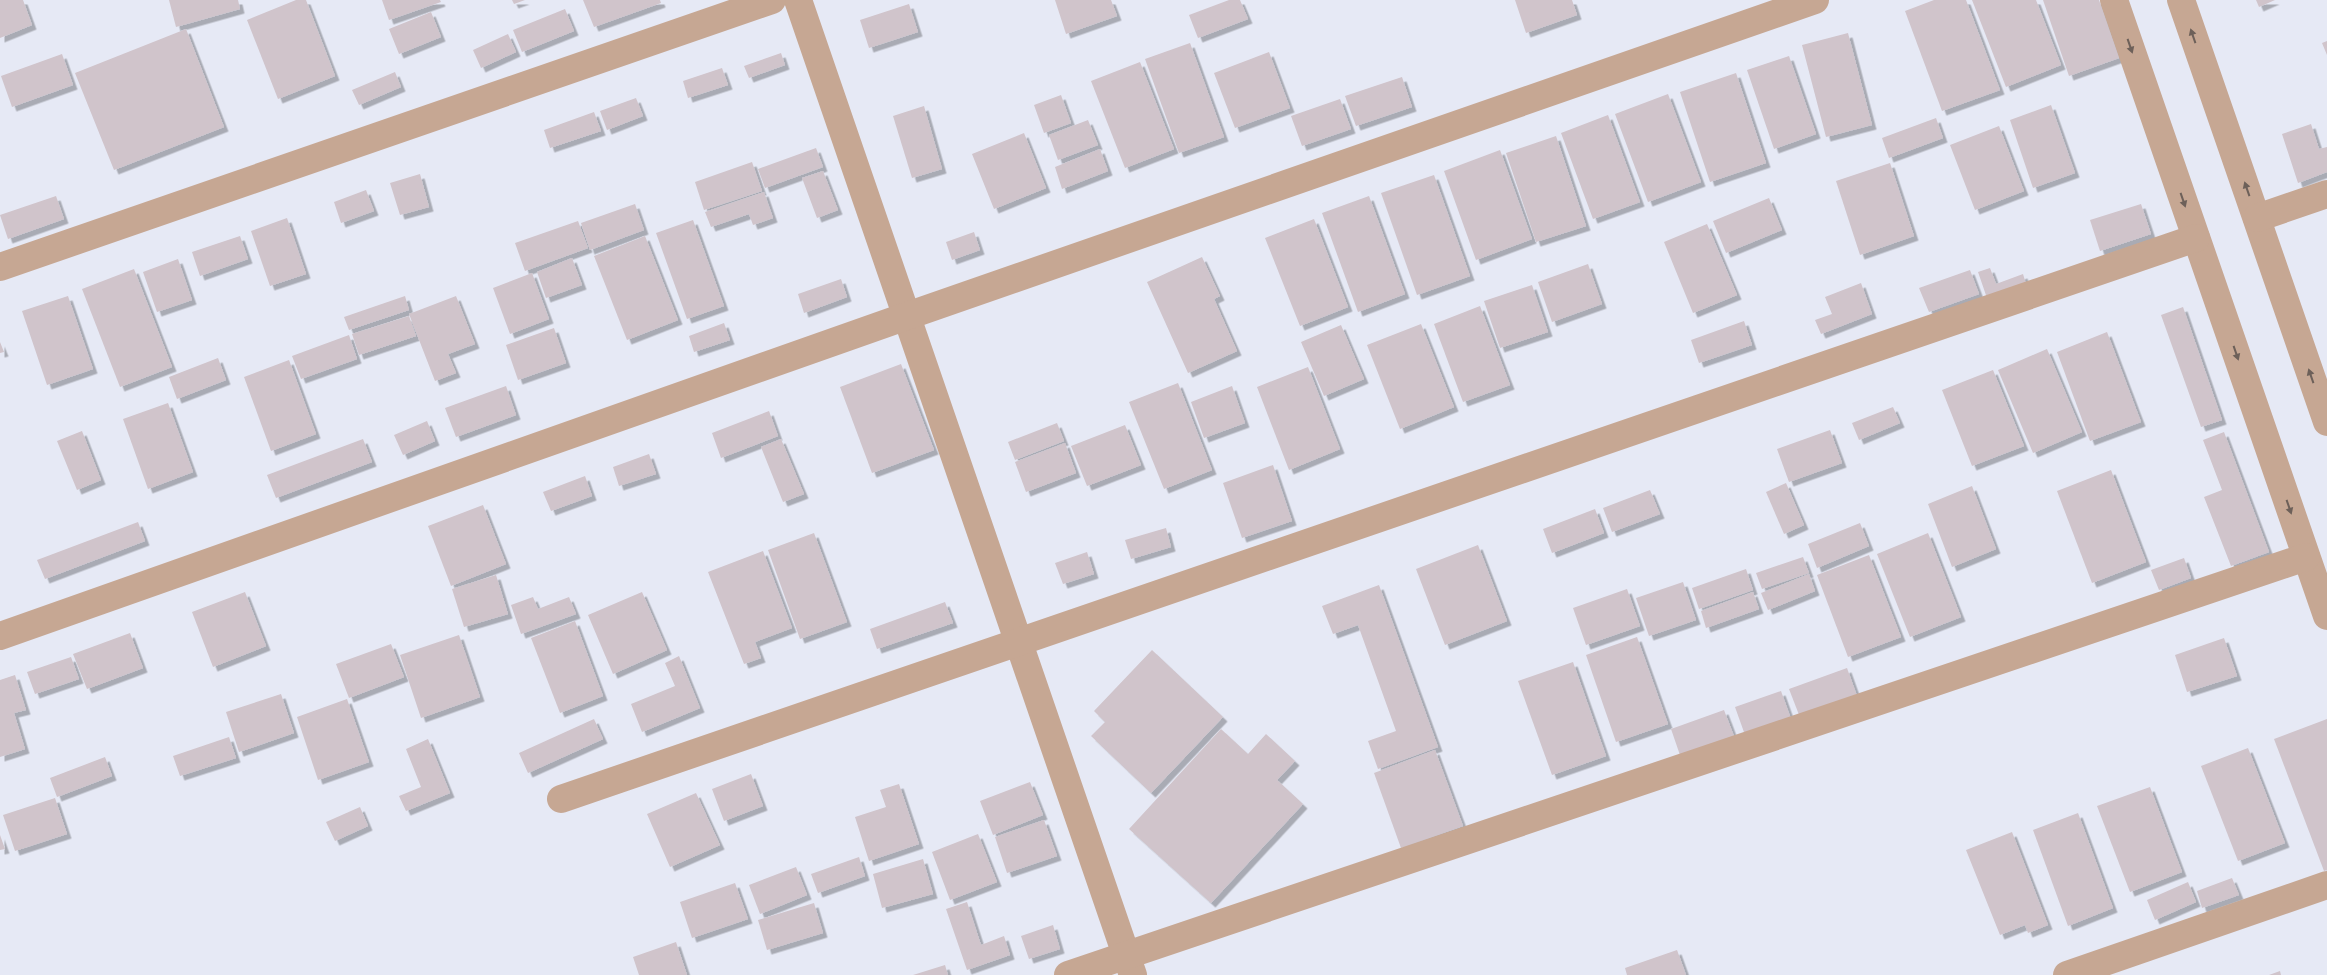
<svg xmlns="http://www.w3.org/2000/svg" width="2327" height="975" font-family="Mulish,sans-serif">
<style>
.building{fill:#d0c4cb;filter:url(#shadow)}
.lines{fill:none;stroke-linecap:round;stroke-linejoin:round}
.street{stroke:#c6a793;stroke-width:28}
.oneway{fill:#6d6059}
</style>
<defs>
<filter id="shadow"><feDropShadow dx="4.5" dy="4.5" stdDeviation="0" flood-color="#0004"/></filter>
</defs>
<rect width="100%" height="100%" fill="#e6e9f5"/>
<g class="building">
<path d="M0,0h23l9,25 -32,13z"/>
<path d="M169,0h69l2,9 -64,18z"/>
<path d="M296,0h10l29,76 -57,23 -31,-79z"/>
<path d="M382,0h58l1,2 -52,18z"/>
<path d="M512,0h13l-11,4z"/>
<path d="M583,0h77l1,3 -67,24z"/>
<path d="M1055,0h56l6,16 -51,18z"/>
<path d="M1229,0h11l8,19 -50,19 -9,-23z"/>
<path d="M1515,0h57l5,15 -51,18z"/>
<path d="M1934,0h32l34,90 -58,21 -37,-100z"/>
<path d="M1972,0h64l25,65 -55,22z"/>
<path d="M2043,0h56l20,58 -50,18z"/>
<path d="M2256,0h19l-16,7z"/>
<path d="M909,4l9,28 -49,16 -9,-28z"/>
<path d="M565,9l9,22 -52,21 -9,-22z"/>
<path d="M431,12l10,25 -42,17 -10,-25z"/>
<path d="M186,29l38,98 -110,43 -39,-97z"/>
<path d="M1848,33l24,92 -46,12 -24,-92z"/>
<path d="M508,34l8,18 -35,16 -8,-18z"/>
<path d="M2327,41v14l-5,-12z"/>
<path d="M1190,43l34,94 -45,16 -34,-94z"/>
<path d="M1269,52l21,56 -55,20 -21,-55z"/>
<path d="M781,53l4,12 -36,13 -5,-12z"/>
<path d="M62,54l11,31 -61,22 -11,-31z"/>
<path d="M1789,56l27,78 -42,15 -27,-79z"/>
<path d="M1140,62l34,87 -49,19 -34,-87z"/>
<path d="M722,68l6,17 -40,13 -5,-17z"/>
<path d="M395,72l6,15 -42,18 -7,-15z"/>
<path d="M1736,73l30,90 -56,19 -30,-90z"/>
<path d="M1402,77l10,30 -56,19 -11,-30z"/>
<path d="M1668,94l33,88 -53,20 -33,-88z"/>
<path d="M1061,95l10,28 -27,10 -10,-28z"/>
<path d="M636,98l7,18 -36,14 -7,-19z"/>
<path d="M1340,99l11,30 -49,17 -11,-30z"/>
<path d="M2051,105l24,68 -42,15 -23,-68z"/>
<path d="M924,106l18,63 -30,9 -19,-62z"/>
<path d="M594,112l7,19 -51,17 -6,-18z"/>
<path d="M1608,115l32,87 -47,17 -32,-86z"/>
<path d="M1936,118l7,20 -54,20 -7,-20z"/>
<path d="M1088,120l10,25 -40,15 -9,-25z"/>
<path d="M2311,124l8,25 8,-2v25l-29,11 -16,-49z"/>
<path d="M1999,126l25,65 -49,19 -25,-65z"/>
<path d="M1024,133l22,55 -52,21 -22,-55z"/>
<path d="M1556,136l30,90 -50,16 -30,-89z"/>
<path d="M816,148l7,19 -58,21 -7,-19z"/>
<path d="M1100,149l8,22 -46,18 -7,-22z"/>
<path d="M1500,150l32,89 -56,21 -32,-89z"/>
<path d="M752,162l10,29 -58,19 -9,-28z"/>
<path d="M1890,163l24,73 -54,19 -24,-74z"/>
<path d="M823,171l15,39 -21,8 -15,-40z"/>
<path d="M420,174l9,33 -29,8 -10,-32z"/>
<path d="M1434,175l36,101 -53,19 -36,-102z"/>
<path d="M366,190l8,21 -33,12 -7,-21z"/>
<path d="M764,192l9,26 -20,7 -4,-11 -38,13 -6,-15z"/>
<path d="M56,196l8,23 -56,20 -8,-24z"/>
<path d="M1369,196l36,98 -47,18 -36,-99z"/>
<path d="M1769,198l13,32 -56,23 -13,-32z"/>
<path d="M635,204l9,26 -54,20 -9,-27z"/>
<path d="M2141,204l10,30 -51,17 -10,-31z"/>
<path d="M287,218l19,56 -36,12 -19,-55z"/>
<path d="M1314,219l34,88 -48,19 -35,-88z"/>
<path d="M693,220l31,86 -37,13 -31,-86z"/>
<path d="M578,221l10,27 -63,23 -10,-28z"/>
<path d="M1707,224l30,71 -44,18 -29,-71z"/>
<path d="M974,232l6,18 -28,10 -6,-18z"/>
<path d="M240,236l8,23 -48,17 -8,-24z"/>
<path d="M645,236l33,84 -51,20 -33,-84z"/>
<path d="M1202,257l18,39 -6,3 23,52 -49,22 -41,-91z"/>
<path d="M572,258l10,27 -36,13 -9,-26z"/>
<path d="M178,259l14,41 -35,12 -14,-40z"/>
<path d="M1588,264l14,40 -50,18 -14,-40z"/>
<path d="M1990,268l6,16 27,-10 4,13 -39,14 -10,-29z"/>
<path d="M134,269l38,98 -52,20 -38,-98z"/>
<path d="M1970,270l9,24 -50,18 -10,-24z"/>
<path d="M532,273l17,46 -39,15 -17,-46z"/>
<path d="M841,279l6,18 -43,16 -6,-19z"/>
<path d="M1861,283l11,31 -51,20 -6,-14 17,-6 -7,-17z"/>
<path d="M1532,285l16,47 -48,16 -16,-47z"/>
<path d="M68,296l25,73 -46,16 -25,-74z"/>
<path d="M405,296l4,14 -60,20 -5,-13z"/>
<path d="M456,296l19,48 -27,10 8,19 -21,8 -26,-67z"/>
<path d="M1480,306l30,79 -47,17 -29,-78z"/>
<path d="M2183,307l39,113 -21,7 -40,-112z"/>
<path d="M409,316l7,20 -57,19 -7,-21z"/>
<path d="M1744,321l8,24 -53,18 -8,-23z"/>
<path d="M724,323l6,17 -36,12 -5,-16z"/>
<path d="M1421,324l33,83 -54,22 -33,-84z"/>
<path d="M1341,325l23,54 -40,17 -23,-54z"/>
<path d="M554,328l12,35 -48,17 -12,-35z"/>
<path d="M2107,332l34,90 -51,19 -33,-89z"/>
<path d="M349,335l8,24 -56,20 -9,-23z"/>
<path d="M0,342l4,10 -4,1z"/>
<path d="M2047,349l35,83 -49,21 -35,-83z"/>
<path d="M218,358l8,22 -49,19 -8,-22z"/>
<path d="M289,360l27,74 -45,17 -27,-74z"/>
<path d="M901,364l33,86 -62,23 -32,-86z"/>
<path d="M1308,367l32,82 -51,21 -32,-83z"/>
<path d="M1993,370l31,76 -52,20 -30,-76z"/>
<path d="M1178,383l34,87 -48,19 -35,-87z"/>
<path d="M506,386l10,29 -60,22 -11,-29z"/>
<path d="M1232,386l13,37 -41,15 -13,-36z"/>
<path d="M168,403l25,69 -45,17 -25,-70z"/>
<path d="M1893,407l7,16 -41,17 -7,-17z"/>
<path d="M769,411l9,25 -57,22 -9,-25z"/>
<path d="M427,421l8,20 -32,14 -9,-20z"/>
<path d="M1057,423l7,18 -49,19 -7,-18z"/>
<path d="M1125,425l16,40 -54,21 -16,-40z"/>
<path d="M1830,430l12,33 -53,19 -12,-33z"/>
<path d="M82,431l19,49 -24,10 -20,-49z"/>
<path d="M2224,432l45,120 -38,14 -27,-69 18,-7 -19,-50z"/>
<path d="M363,439l9,23 -96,36 -9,-23z"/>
<path d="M781,439l23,55 -21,8 -22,-55z"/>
<path d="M1065,443l11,30 -50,19 -11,-30z"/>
<path d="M649,454l7,20 -37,12 -6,-19z"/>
<path d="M1273,465l19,56 -50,17 -19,-55z"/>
<path d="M2111,470l35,92 -54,21 -35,-92z"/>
<path d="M585,476l7,20 -41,15 -8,-19z"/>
<path d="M1786,483l18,42 -20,9 -18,-42z"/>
<path d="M1972,486l24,63 -44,18 -24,-63z"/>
<path d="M1650,490l10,24 -48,18 -9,-24z"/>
<path d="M483,505l23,59 -55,22 -23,-60z"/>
<path d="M1595,509l9,24 -52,20 -9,-24z"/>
<path d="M138,522l7,19 -100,38 -8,-19z"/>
<path d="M1860,523l9,23 -52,22 -9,-24z"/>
<path d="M1166,528l5,19 -40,12 -6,-19z"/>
<path d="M814,533l33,89 -47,17 -32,-89z"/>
<path d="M1928,533l33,84 -51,20 -33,-83z"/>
<path d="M1478,545l29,76 -62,24 -29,-76z"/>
<path d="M763,551l29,77 -37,14 6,16 -17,6 -36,-92z"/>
<path d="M1087,552l7,22 -31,10 -8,-21z"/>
<path d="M1869,555l32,82 -53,20 -31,-82z"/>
<path d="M1803,557l6,16 -47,16 -6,-16z"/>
<path d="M2184,558l7,20 -32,12 -8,-20z"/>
<path d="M1746,569l7,21 -54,19 -7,-21z"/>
<path d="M1809,574l6,17 -47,19 -7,-17z"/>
<path d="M496,575l12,39 -44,13 -12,-38z"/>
<path d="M1683,582l13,38 -47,16 -13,-38z"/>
<path d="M1379,585l59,162 -60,22 -10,-28 28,-10 -38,-106 -25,9 -11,-28z"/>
<path d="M1627,589l13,37 -54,19 -13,-37z"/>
<path d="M245,592l21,54 -53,21 -21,-55z"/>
<path d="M642,592l25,58 -54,24 -25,-59z"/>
<path d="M1753,592l6,17 -53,19 -5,-17z"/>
<path d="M533,597l5,12 31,-12 7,17 -55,20 -10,-29z"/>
<path d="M945,602l8,21 -76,26 -7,-20z"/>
<path d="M575,621l28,75 -43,17 -29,-75z"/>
<path d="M130,633l13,35 -56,21 -14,-35z"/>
<path d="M459,635l21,62 -59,21 -21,-63z"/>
<path d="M1637,637l31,87 -52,18 -30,-87z"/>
<path d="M2224,638l13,38 -50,16 -12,-37z"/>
<path d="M391,644l13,33 -55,21 -13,-34z"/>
<path d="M1152,650l71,67 -72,76 -60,-57 14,-14 -11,-11z"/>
<path d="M679,656l21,52 -58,24 -11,-28 44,-18 -10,-23z"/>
<path d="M71,657l8,22 -44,15 -8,-22z"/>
<path d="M1573,662l33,94 -54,19 -34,-94z"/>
<path d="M1847,668l11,31 -57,21 -12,-31z"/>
<path d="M15,675l11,35 -12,3 11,36 -25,8v-77z"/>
<path d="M1781,691l10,28 -46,16 -10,-28z"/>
<path d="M281,694l13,39 -55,19 -13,-40z"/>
<path d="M347,699l22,63 -51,18 -21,-63z"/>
<path d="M1724,710l11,29 -54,19 -10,-29z"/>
<path d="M594,719l9,20 -75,34 -9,-20z"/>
<path d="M2327,719v151l-3,1 -50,-132z"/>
<path d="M1221,729l27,25 18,-20 29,27 -18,19 26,24 -92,99 -82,-74z"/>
<path d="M229,737l7,21 -56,18 -7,-20z"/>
<path d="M428,739l22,54 -44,18 -7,-15 22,-9 -15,-38z"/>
<path d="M2248,748l37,95 -47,18 -37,-95z"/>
<path d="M1435,750l28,76 -62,22 -27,-75z"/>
<path d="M105,757l7,19 -55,21 -7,-19z"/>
<path d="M751,774l12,32 -39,15 -12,-32z"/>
<path d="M1030,782l13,33 -50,20 -13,-34z"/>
<path d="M899,784l20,60 -50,17 -14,-44 31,-10 -6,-17z"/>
<path d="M2150,787l32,85 -52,20 -33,-86z"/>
<path d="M696,793l24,52 -50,22 -23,-53z"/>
<path d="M55,798l12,36 -52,17 -12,-36z"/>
<path d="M360,807l8,19 -33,15 -9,-19z"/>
<path d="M2078,813l35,95 -45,18 -35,-96z"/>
<path d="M1044,820l13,36 -50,17 -12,-36z"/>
<path d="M2012,832l36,93 -20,8 -3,-8 -25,10 -34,-85z"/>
<path d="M978,834l19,48 -47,18 -18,-48z"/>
<path d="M0,835l5,14 -5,1z"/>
<path d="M859,857l6,19 -47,17 -7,-19z"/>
<path d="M923,859l10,35 -51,14 -9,-34z"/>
<path d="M796,867l11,28 -47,19 -11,-29z"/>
<path d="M2232,878l7,17 -37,13 -5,-17z"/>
<path d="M2188,882l8,20 -41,18 -8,-20z"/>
<path d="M735,883l13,36 -56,19 -12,-36z"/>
<path d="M967,902l14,43 23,-9 6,19 -43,15 -21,-61z"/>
<path d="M814,903l9,30 -56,17 -9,-30z"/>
<path d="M1053,925l7,24 -31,10 -8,-23z"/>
<path d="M676,942l11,33h-48l-6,-18z"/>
<path d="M1677,950l9,25h-59l-2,-7z"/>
<path d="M945,965l3,10h-35z"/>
<path d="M2280,971l1,4h-12z"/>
</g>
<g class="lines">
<g class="street">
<path d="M798,0l335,975"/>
<path d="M2114,0l213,616"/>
<path d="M2181,0l146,422"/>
<path d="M2257,218l70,-24"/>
<path d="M0,267l772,-267"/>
<path d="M0,636l907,-320 908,-316"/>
<path d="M561,799l1635,-561"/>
<path d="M1068,975l1238,-418"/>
<path d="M2067,975l260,-90"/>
</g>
</g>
<defs><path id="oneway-solid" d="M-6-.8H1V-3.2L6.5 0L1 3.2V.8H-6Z" transform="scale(1.25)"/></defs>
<g class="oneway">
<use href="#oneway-solid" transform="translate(2193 36) rotate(-109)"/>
<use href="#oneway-solid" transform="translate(2130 46) rotate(71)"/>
<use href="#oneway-solid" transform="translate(2247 189) rotate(-109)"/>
<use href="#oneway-solid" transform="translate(2183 200) rotate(71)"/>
<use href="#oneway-solid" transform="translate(2236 353) rotate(71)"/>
<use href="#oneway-solid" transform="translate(2311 376) rotate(-109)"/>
<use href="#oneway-solid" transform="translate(2289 507) rotate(71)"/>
</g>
</svg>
